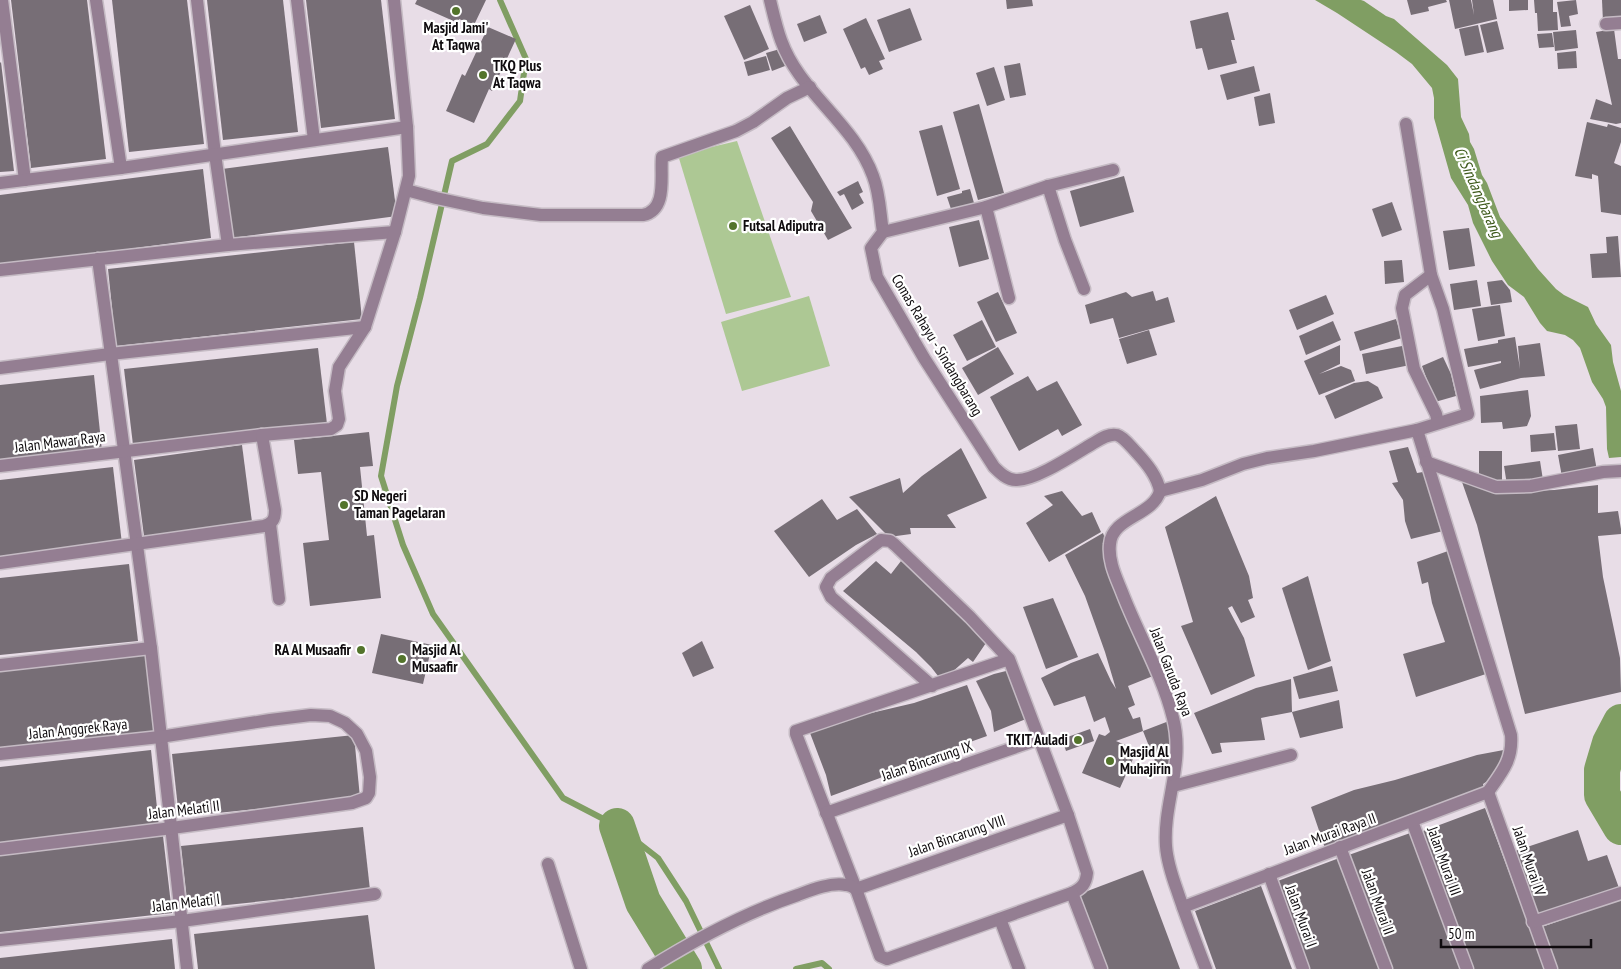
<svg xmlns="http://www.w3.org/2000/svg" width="1621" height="969" font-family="'PT Sans Narrow',sans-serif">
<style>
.green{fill:#adc894}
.water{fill:#809e63}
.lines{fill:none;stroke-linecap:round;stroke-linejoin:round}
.stream{stroke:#809e63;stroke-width:6}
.river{stroke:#809e63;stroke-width:36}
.building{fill:#776e76}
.minor-casing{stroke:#c5bbc4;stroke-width:15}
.minor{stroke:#947e92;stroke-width:12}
.poi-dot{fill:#53742b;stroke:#fff;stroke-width:2}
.labels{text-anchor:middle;stroke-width:4.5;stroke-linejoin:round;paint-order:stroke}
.poi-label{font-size:15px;font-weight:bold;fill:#0f0b0e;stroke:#fff;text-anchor:start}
.street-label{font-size:15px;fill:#0f0b0e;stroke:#fff}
.water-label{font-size:16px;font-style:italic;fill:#3e5a1b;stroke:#fff}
</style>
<rect width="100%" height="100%" fill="#e8dde7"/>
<g class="green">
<path d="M737,141l54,156 -65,17 -48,-159z"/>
<path d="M809,296l21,70 -88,25 -21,-69z"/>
</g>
<path class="water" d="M1315,0h46l3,1 22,15 8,3 53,46 11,14 3,38 8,17 1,8 4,7 8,26 5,8 13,34 38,52 18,20 8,6 24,12 8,17 15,21 2,17 8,29v66l-12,1 -2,-9 -1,-42 -3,-8 -11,-17 -12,-34 -7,-8 -8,-5 -18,-4 -7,-8 -16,-26 -16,-12 -16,-24 -19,-38 -5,-18 -17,-27 -17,-60v-20l-2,-10 -20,-24 -16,-12 -59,-39z"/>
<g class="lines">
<g class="stream">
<path d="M500,0l26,59 -6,42 -33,43 -35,17 -32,137 -23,88 -16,90 22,69 30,69 130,184 54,28 41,32 28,43 33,68"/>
<path d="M796,969l26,-6 7,6"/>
</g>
<g class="river">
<path d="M1621,722l-11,21 -8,27v25l19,32"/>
<path d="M617,826l26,76 41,67"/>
</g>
</g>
<g class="building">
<path d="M11,0h76l19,159 -75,9z"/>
<path d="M112,0h75l17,144 -75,8z"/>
<path d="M207,0h76l15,132 -75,8z"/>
<path d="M306,0h75l14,119 -74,9z"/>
<path d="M417,0h69l-12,25 -15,-6 -1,4 -43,-19z"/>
<path d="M1006,0h26l1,6 -26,3z"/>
<path d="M1407,0h39l1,2 -19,5 1,4 -18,4z"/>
<path d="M1449,0h22l3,15 -2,-15h21l4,19 -42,10z"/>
<path d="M1509,0h19v10l-19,1z"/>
<path d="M1534,0h19v12h4l1,18 -20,1 -1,-18h-2z"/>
<path d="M1576,0l2,14 -9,2 2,10 -10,1 -4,-25z"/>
<path d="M1602,0h19v21l-18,1z"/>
<path d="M750,5l19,44 -25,11 -20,-44z"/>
<path d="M910,8l12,32 -33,12 -12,-32z"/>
<path d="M1228,12l7,28h-4l6,23 -29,7 -6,-22 -6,1 -6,-28z"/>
<path d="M820,15l7,18 -23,9 -7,-18z"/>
<path d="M866,18l19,41 -6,2 4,8 -14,6 -4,-8 -4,2 -18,-40z"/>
<path d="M1497,21l7,28 -17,4 -7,-28z"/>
<path d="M1478,25l6,27 -19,4 -6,-27z"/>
<path d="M488,27l28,12 -24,52 -3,-2 -15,34 -28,-12 16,-37 3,2z"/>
<path d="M1614,29l4,30h3v64l-5,1 -26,-5 6,-20 16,6 -16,-73z"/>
<path d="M1576,30l2,18 -23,3 -2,-19z"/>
<path d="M1552,33l2,14 -15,1 -2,-14z"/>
<path d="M780,49l5,17 -13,5 -6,-18z"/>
<path d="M1576,51l1,17 -19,1 -1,-16z"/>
<path d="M766,56l4,14 -22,6 -4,-14z"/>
<path d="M1,62l13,109 -14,1v-109z"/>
<path d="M1020,63l6,32 -16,3 -6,-32z"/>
<path d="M1254,66l6,25 -33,9 -7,-25z"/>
<path d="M994,67l11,33 -18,6 -11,-33z"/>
<path d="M1270,93l5,30 -16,3 -5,-29z"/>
<path d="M979,104l25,89 -26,7 -25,-88z"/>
<path d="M1587,122l20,5 1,-3 13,4v14l-7,21 7,3v49l-20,-3 -3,-36 -6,-2v5l-17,-3z"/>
<path d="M942,125l18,64 -23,7 -18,-65z"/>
<path d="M790,126l62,102 -24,12 -17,-29 2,-9 -42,-64z"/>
<path d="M388,147l9,69 -166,22 -9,-69z"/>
<path d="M203,169l8,69 -211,28v-71z"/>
<path d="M1124,176l10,36 -54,15 -10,-36z"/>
<path d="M858,181l5,11 -4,2 5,9 -12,7 -8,-16 -4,2 -3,-4z"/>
<path d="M970,189l4,14 -23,6 -4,-12 15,-4v-2z"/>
<path d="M1392,202l10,28 -20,7 -10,-28z"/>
<path d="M979,220l10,39 -30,8 -10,-40z"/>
<path d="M1469,228l6,38 -26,4 -6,-39z"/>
<path d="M1618,236l3,41 -29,1 -2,-24 17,-1 -1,-16z"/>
<path d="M354,242l8,77 -246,27 -8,-77z"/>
<path d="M1402,260l2,22 -19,2 -1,-23z"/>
<path d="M1477,280l4,26 -27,4 -4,-26z"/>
<path d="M1502,280l8,10 2,12 -21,3 -4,-23z"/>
<path d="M1153,291l3,10 12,-4 7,25 -56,16 -6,-20 -23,6 -5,-19 41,-13 6,5z"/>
<path d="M998,292l19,41 -21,9 -19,-40z"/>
<path d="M1326,295l8,19 -37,16 -8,-20z"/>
<path d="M1500,305l5,31 -27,5 -6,-32z"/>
<path d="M1396,319l6,19 -42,13 -6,-19z"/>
<path d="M982,320l14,27 -29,14 -14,-26z"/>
<path d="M1333,321l8,19 -35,15 -7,-19z"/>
<path d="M1149,330l8,25 -30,9 -8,-25z"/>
<path d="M1515,337l5,32 -2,-23 22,-3 5,33 -24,2 -41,11 -6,-19 27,-7v-2l-33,6 -4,-18 34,-6v-3z"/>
<path d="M1340,345v19l-21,10 22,-8 10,4 4,11 -36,14 -15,-34z"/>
<path d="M1407,345l3,20 -44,9 -4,-20z"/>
<path d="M998,347l16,27 -36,21 -16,-27z"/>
<path d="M318,348l9,76 -194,21 -9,-76z"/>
<path d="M1443,357l8,17 5,22 -21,6 -13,-36z"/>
<path d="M94,375l8,76 -102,11v-77z"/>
<path d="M1028,376l9,15 20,-10 25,44 -20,11 -4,-7 -39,22 -29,-54z"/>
<path d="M1368,381l10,6 5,11 -48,21 -10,-23 29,-13z"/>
<path d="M1528,390l3,26 -4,10 -24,3 -1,-7 -21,1 -1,-27z"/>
<path d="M1577,424l3,25 -22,2 -3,-25z"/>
<path d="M369,432l4,34 -13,1 7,69 7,-1 7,63 -71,8 -7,-63 26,-3 -8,-68 -23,2 -4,-34z"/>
<path d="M1554,433l2,17 -25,2 -1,-17z"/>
<path d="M242,445l10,77 -108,14 -10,-76z"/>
<path d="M1408,447l9,26 6,-1 20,59 -32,8 -6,-18 -2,-21 -11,-17 6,-1 -9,-31z"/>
<path d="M961,448l26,50 -40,17 9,13h-46l1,6 -22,3 -40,-40 51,-19 3,15 19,-17z"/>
<path d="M1593,448l4,23 -35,6 -4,-22z"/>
<path d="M1479,451h23v33l-23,-10z"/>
<path d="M1540,461l3,19 -36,5 -3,-19z"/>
<path d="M113,467l9,77 -122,13v-77z"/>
<path d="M1462,482l48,10 44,-2 44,-5v28l20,-2 3,18v5l-23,2 5,41 17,81 1,34 -96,22 -48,-189z"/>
<path d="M1062,491l20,25 10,-4 9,20 -52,30 -23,-39 27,-18 -9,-9z"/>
<path d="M1216,496l33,80 4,22 -5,2 7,17 -14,6 -9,-17 -4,2 16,30 11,38 -44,19 -30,-69 12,-4 -28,-95z"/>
<path d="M822,499l15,21 20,-11 20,25 -21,11 -47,32 -35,-46z"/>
<path d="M1103,533l50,143 -25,10 7,19 -7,3 5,11 7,-2 3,14 26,-10 2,4 1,45 -12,4 -17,-43 -27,10 21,9 -17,38 -38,-15 17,-39 6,2 5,-4 -5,-15 -11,5 -9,-26 -31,10 -13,-28 30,-15 27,-10 13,28 5,8 -11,-37 -20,-56 -20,-41z"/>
<path d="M1448,551l41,122 -73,24 -13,-43 42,-12 -13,-39 -4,-21 -6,2 -5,-22z"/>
<path d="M876,561l15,13 10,-13 35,27 52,52 -15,22 -5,-4 -26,23 -11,-14 -15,-15 -73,-61z"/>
<path d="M129,564l9,77 -138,14v-77z"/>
<path d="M1308,576l23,85 -23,9 -26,-82z"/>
<path d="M1053,598l25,59 -32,12 -23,-62z"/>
<path d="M381,634l51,11 -9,39 -51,-11z"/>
<path d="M702,641l12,27 -21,9 -11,-24z"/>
<path d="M146,655l9,77 -155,17v-78z"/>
<path d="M1332,666l6,25 -39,8 -6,-22z"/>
<path d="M1010,670l16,49 -32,13 -3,-21 -15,-30 18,-7z"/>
<path d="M1291,679l1,33 -31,6 4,22 -45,3 2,9 -10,2 -18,-41 62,-25z"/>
<path d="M967,685l20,51 -90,32 -17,10 -49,18 -5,-21 -16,-42 27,-12 77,-18z"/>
<path d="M1339,700l4,28 -43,10 -8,-26z"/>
<path d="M1090,729l4,12 -28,10 -4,-12z"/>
<path d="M354,735l6,63 -181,19 -7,-63z"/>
<path d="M1509,749l-12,26 -14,9 2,7 -160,57 -14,-41 43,-17 41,-10 82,-25z"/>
<path d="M151,750l8,77 -159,17v-77z"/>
<path d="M1485,808l60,161h-76l-51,-136z"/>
<path d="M363,827l7,63 -182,19 -7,-63z"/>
<path d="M1578,830l10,31 19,-6 12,33 -81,28 -23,-65z"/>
<path d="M1413,832l51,137h-76l-42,-113z"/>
<path d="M163,836l9,77 -172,19v-78z"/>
<path d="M1342,857l42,112h-76l-33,-87z"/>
<path d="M1143,870l37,99h-76l-27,-74z"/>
<path d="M1261,886l31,83h-76l-21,-58z"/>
<path d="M1621,899v70h-67l-15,-41z"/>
<path d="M368,915l7,54h-177l-4,-35z"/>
<path d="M172,939l3,30h-175v-11z"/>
</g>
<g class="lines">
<g class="minor-casing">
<g id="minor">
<path d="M2,0l23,180"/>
<path d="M96,0l25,168"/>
<path d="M197,0l18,154 13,91"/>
<path d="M297,0l17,140"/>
<path d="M770,0c7,29 11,49 29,74 24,34 59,61 74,102 7,18 7,37 10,56l-12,16 6,29 47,81 70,109c6,6 13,13 22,13 19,1 59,-26 76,-36 7,-4 16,-11 25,-9 7,2 14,12 20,18 10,11 20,23 23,38"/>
<path d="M1606,24l15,-1"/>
<path d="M0,183l121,-15 286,-41"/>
<path d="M1048,186l17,54 19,49"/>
<path d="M406,190l30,8 47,10 58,7h102c25,-5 17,-40 19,-58l74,-26 17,-9 34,-24 23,-11"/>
<path d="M986,207l23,91"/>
<path d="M883,232l103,-25 62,-21 65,-16"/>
<path d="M98,259l53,389 36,321"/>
<path d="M0,270l228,-25 167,-13"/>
<path d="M1431,275l-26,20 -3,13 12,61 22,45 2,9"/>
<path d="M0,368l110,-14 255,-27"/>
<path d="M1417,430l94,305c2,25 -9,37 -23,57"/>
<path d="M1426,462l70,25 35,-1 72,-14 18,-1"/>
<path d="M0,466l262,-31"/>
<path d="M1160,491l42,-11 41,-16 24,-6 47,-7 103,-21 51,-16 -25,-105 -12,-34 -25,-151"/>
<path d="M1160,491c-7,25 -48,26 -50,53 -2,17 6,33 12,48 16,42 40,82 51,126 12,46 -10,84 -7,128 1,15 6,30 11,44 9,27 19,53 29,79"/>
<path d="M270,524l9,75"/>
<path d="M0,563l264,-37c9,-3 11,-7 11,-16l-13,-75 69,-6 6,-4 2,-6 -4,-28 4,-24 26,-40 30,-95 14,-56 -2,-49 -13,-127"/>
<path d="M0,665l151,-17"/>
<path d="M932,686l-101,-89 -5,-10 5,-9 50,-38 9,1 5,4 75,72 39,42 59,156 19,58c-1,11 -5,15 -15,20l-185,66 -7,-3 -24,-67 -60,-155v-3l213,-72"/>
<path d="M0,754l160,-17 110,-17 41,-5 19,1 15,7 12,11 9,17 4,26 -1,16 -3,5 -14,5 -180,25 -172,21"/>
<path d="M1173,786l118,-31"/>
<path d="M1488,792l63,177"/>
<path d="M826,813l213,-74"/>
<path d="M1412,821l55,148"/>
<path d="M1340,847l46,122"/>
<path d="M548,864l33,105"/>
<path d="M1269,874l34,95"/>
<path d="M856,889l212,-74"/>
<path d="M1072,893l29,76"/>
<path d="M1183,907l305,-115"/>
<path d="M1000,919l19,50"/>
<path d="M1533,922l88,-29"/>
<path d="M0,940l182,-19 193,-27"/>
<path d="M648,969c48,-30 96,-56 150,-74 13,-5 33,-13 48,-10 3,0 7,2 10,4"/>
</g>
</g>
<use href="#minor" class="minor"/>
</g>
<g class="poi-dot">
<circle cx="456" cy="11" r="5"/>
<circle cx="483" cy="75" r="5"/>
<circle cx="733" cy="226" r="5"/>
<circle cx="344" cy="505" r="5"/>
<circle cx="361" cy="650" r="5"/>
<circle cx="402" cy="659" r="5"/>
<circle cx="1078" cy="740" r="5"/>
<circle cx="1110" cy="761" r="5"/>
</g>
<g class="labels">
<g class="poi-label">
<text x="456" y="33" text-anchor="middle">Masjid Jami'<tspan x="456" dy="17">At Taqwa</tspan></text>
<text x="493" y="71">TKQ Plus<tspan x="493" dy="17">At Taqwa</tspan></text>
<text x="743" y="231">Futsal Adiputra</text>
<text x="354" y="501">SD Negeri<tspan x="354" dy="17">Taman Pagelaran</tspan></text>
<text x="351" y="655" text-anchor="end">RA Al Musaafir</text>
<text x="412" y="655">Masjid Al<tspan x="412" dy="17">Musaafir</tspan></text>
<text x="1068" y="745" text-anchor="end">TKIT Auladi</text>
<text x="1120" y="757">Masjid Al<tspan x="1120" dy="17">Muhajirin</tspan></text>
</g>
<g class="street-label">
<text transform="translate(937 345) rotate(59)" y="5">Comas Rahayu - Sindangbarang</text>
<text transform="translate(60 442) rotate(-7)" y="5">Jalan Mawar Raya</text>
<text transform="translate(1171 672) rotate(69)" y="5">Jalan Garuda Raya</text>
<text transform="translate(78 729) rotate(-6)" y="5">Jalan Anggrek Raya</text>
<text transform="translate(927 761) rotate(-19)" y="5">Jalan Bincarung IX</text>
<text transform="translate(184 810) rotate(-7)" y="5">Jalan Melati II</text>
<text transform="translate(1330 834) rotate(-20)" y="5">Jalan Murai Raya II</text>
<text transform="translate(957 836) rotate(-19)" y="5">Jalan Bincarung VIII</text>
<text transform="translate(1444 861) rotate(70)" y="5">Jalan Murai III</text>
<text transform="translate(1529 861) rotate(71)" y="5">Jalan Murai IV</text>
<text transform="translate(1378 902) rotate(70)" y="5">Jalan Murai II</text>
<text transform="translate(186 903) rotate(-7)" y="5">Jalan Melati I</text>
<text transform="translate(1301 916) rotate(70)" y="5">Jalan Murai I</text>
</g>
<g class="water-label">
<text transform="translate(1479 192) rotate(66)" y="6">Ci Sindangbarang</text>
</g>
</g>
<path d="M1441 939v8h150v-8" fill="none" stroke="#0f0b0e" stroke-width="2.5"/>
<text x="1448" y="939" font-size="15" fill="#0f0b0e" stroke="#ffffff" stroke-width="4" paint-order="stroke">50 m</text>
</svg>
